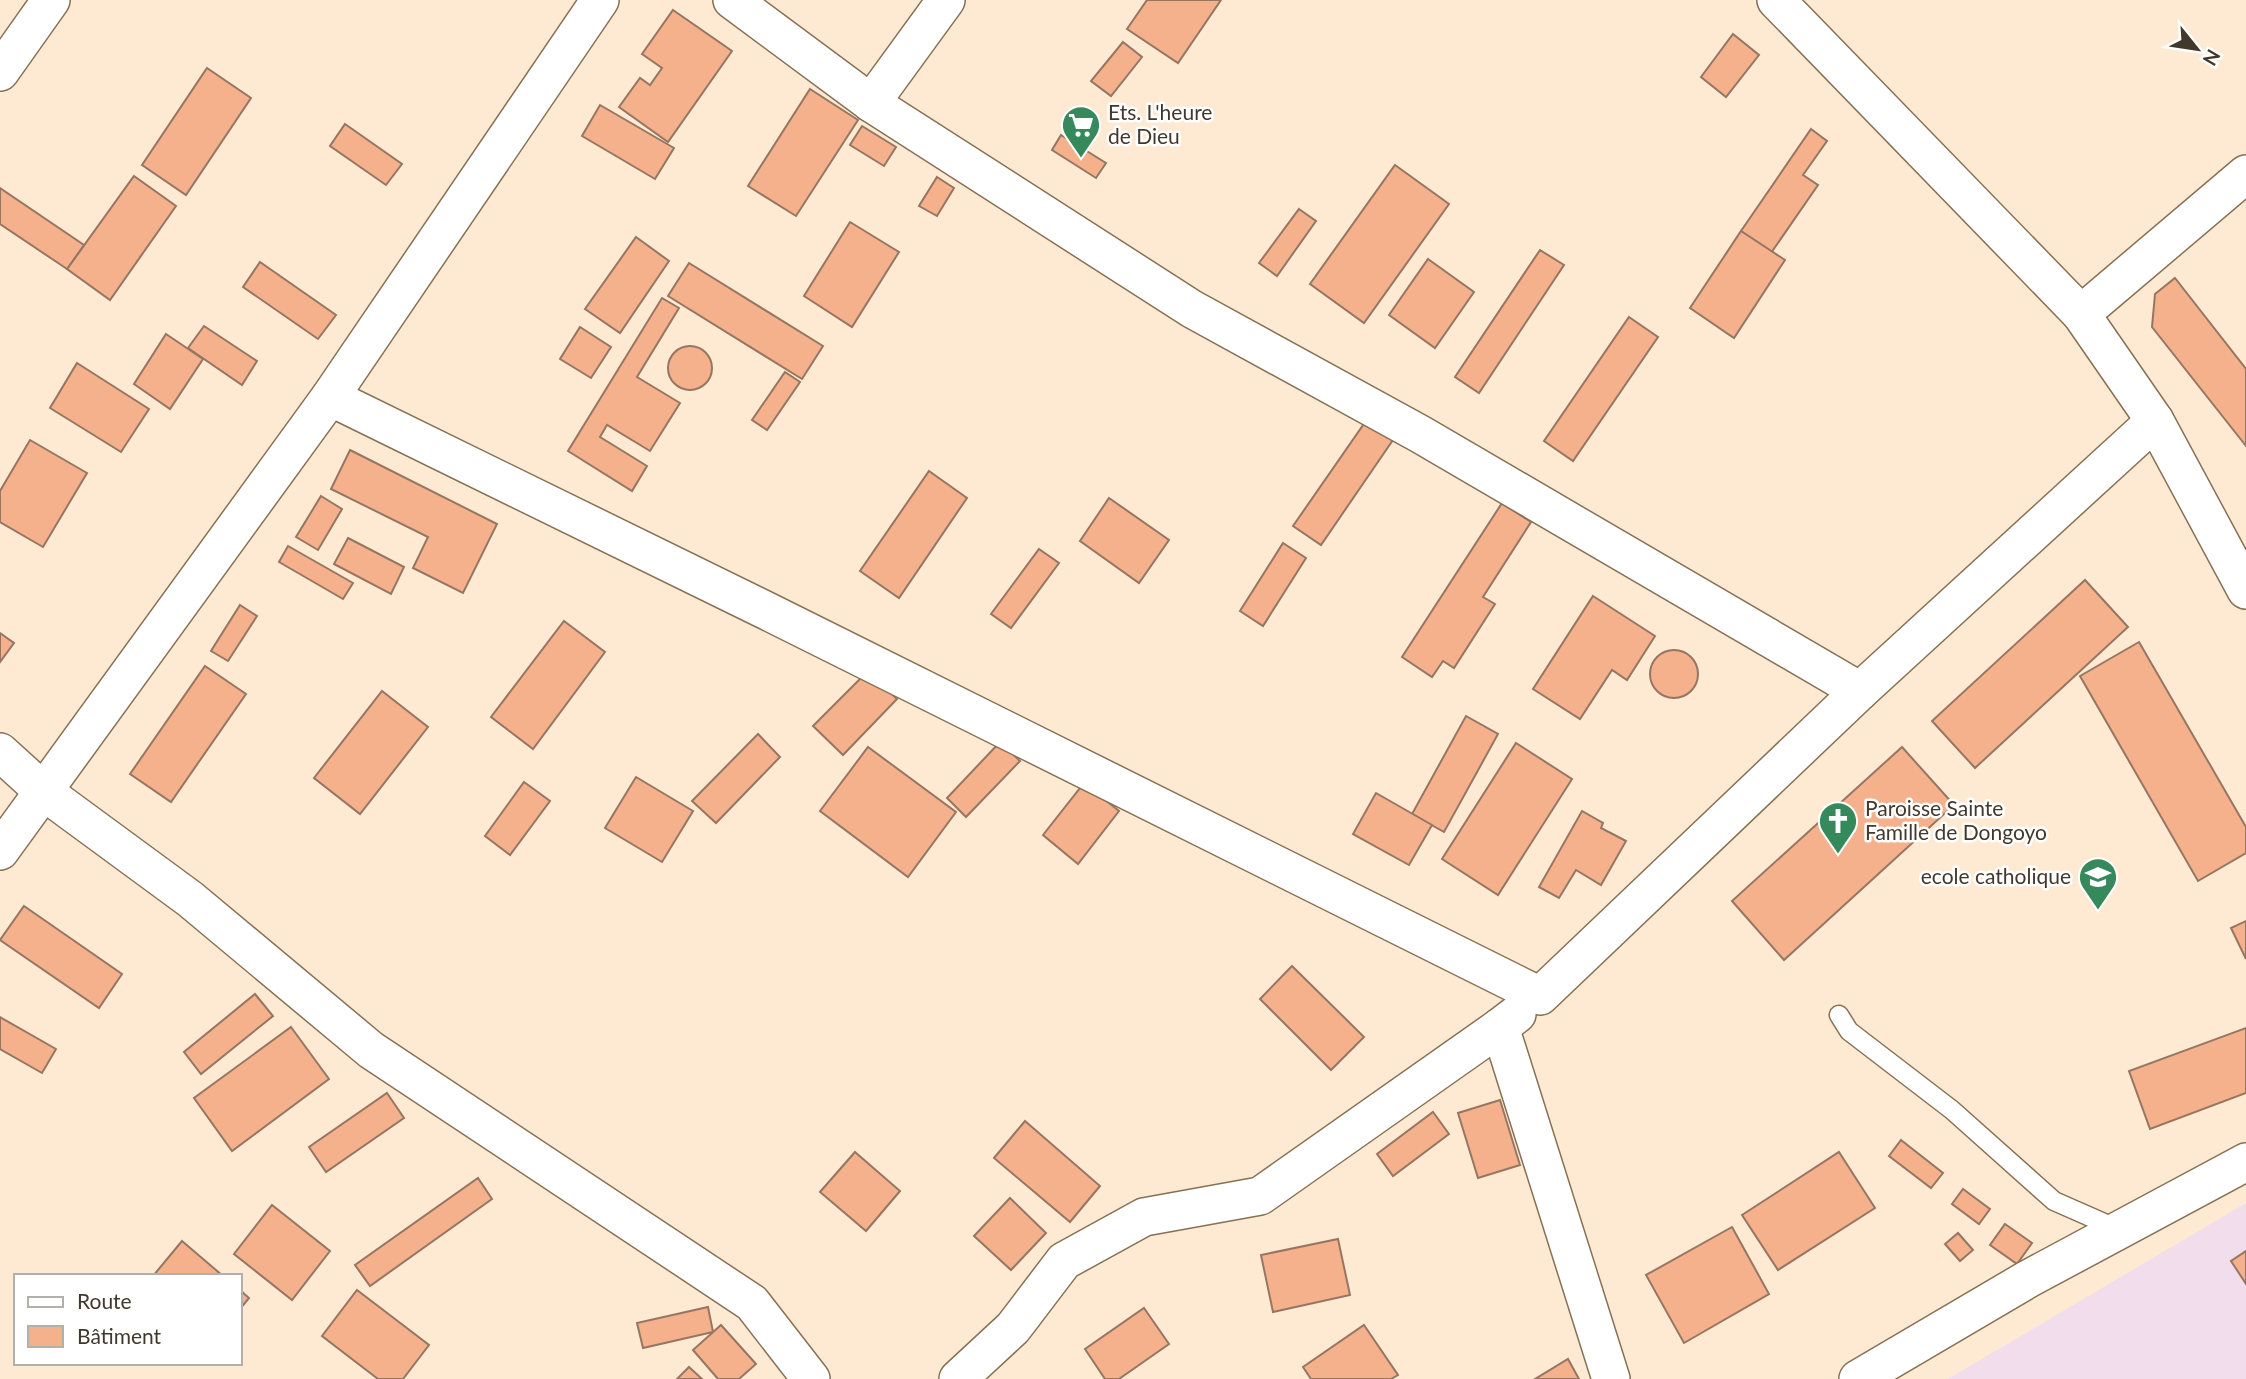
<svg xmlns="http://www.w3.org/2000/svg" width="2246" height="1379" font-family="Lato,sans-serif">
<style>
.commercial{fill:#f1ddeb}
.building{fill:#f5b18b;stroke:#967663;stroke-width:2}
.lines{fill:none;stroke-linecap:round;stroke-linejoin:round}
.lane-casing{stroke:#877155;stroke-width:21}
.street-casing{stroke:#877155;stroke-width:40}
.lane{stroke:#fff;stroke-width:18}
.street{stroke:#fff;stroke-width:37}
.labels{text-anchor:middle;stroke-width:5;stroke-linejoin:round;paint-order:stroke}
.poi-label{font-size:21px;fill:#42382c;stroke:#fff;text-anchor:start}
</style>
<rect width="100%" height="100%" fill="#feead2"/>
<path class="commercial" d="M2246,1203v176h-298z"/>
<g class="building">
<path d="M1147,0h74l-43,63 -51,-34z"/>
<path d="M673,10l59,41 -64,91 -49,-35 21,-29 10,7 12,-17 -20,-14z"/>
<path d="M1733,34l26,21 -33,42 -25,-20z"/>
<path d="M1123,42l19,15 -31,39 -20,-15z"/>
<path d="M207,68l44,30 -65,97 -44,-30z"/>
<path d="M810,89l48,31 -62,96 -48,-30z"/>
<path d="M600,105l74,43 -19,31 -73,-43z"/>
<path d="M345,124l57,40 -16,21 -56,-39z"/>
<path d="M862,126l34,21 -12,19 -34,-21z"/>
<path d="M1811,129l16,12 -24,34 15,10 -47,68 -30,-22z"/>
<path d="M1061,135l45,28 -10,15 -44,-28z"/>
<path d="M1395,165l54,39 -85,119 -54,-39z"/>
<path d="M134,176l42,30 -66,94 -43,-31z"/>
<path d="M937,177l17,11 -17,28 -18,-10z"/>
<path d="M0,188l84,57 -17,24 -67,-45z"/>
<path d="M1299,209l17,12 -39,55 -18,-13z"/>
<path d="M850,222l49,30 -47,75 -48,-31z"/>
<path d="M1741,231l44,29 -51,78 -44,-30z"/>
<path d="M636,237l33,24 -49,72 -35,-24z"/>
<path d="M1540,250l24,15 -85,128 -24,-16z"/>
<path d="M1428,259l46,33 -39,56 -46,-33z"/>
<path d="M260,262l76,53 -18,24 -75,-52z"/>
<path d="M689,263l134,83 -21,33 -134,-83z"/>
<path d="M2175,278l71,91v77l-94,-119 3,-33z"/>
<path d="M662,298l17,10 -42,69 43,26 -30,48 -43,-26 -7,12 47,29 -15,25 -64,-40z"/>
<path d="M1629,317l29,20 -85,124 -29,-20z"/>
<path d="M204,326l53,35 -15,24 -54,-37z"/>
<path d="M580,327l31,20 -20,31 -31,-19z"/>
<path d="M166,334l37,25 -33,50 -36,-25z"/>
<circle cx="690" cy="368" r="22"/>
<path d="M77,363l72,46 -28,43 -71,-44z"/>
<path d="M785,372l15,10 -33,48 -15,-10z"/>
<path d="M1368,418l27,19 -74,108 -28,-19z"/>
<path d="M30,440l57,33 -44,74 -43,-25v-31z"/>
<path d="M350,450l147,74 -34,69 -50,-25 15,-31 -97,-48z"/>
<path d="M929,471l38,27 -68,100 -39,-27z"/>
<path d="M321,496l21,13 -24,41 -22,-13z"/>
<path d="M1109,498l60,42 -30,43 -59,-42z"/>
<path d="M1502,503l29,19 -48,75 12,7 -41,64 -11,-7 -11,16 -30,-20z"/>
<path d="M348,538l56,29 -13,27 -57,-30z"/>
<path d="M1283,543l23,15 -43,68 -23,-15z"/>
<path d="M288,546l65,37 -10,16 -64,-37z"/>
<path d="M1039,549l20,14 -48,65 -20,-14z"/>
<path d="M2085,580l43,47 -153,141 -43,-47z"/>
<path d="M1593,596l62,40 -28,44 -15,-10 -32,49 -47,-30z"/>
<path d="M240,605l17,11 -29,45 -17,-10z"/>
<path d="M564,621l41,31 -72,97 -42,-32z"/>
<path d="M0,633l14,10 -14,19z"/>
<path d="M2139,642l107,185v26l-48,28 -118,-205z"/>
<circle cx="1674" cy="674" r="24"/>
<path d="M205,666l41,28 -75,108 -41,-28z"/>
<path d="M868,671l29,28 -54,56 -30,-29z"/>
<path d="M382,691l46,36 -68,87 -46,-36z"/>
<path d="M1466,716l32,18 -54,98 -32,-18z"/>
<path d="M758,734l22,23 -64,66 -24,-22z"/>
<path d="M1000,742l20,19 -54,56 -19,-19z"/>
<path d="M1516,743l56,36 -74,116 -56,-36z"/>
<path d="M868,747l88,65 -48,65 -88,-66z"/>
<path d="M1902,747l52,58 -170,155 -52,-59z"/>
<path d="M636,777l57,34 -31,51 -57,-34z"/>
<path d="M524,782l26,19 -40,54 -25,-19z"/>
<path d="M1084,783l35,28 -41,53 -35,-29z"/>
<path d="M1376,793l56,32 -23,40 -56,-31z"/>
<path d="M1582,811l21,12 -2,5 25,13 -25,44 -25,-15 -17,28 -20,-11z"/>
<path d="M24,906l98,68 -23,34 -99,-68z"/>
<path d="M2246,921v38l-15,-31z"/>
<path d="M1292,966l72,71 -33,33 -71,-71z"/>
<path d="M255,994l18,22 -72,58 -17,-22z"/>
<path d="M0,1017l56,32 -14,24 -42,-24z"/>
<path d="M291,1027l38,52 -97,72 -38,-53z"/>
<path d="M2246,1028v65l-96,36 -21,-58z"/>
<path d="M387,1093l17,25 -78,54 -17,-25z"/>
<path d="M1500,1100l20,65 -42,13 -20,-65z"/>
<path d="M1433,1112l16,22 -56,42 -16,-22z"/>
<path d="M1025,1121l75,65 -30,36 -76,-64z"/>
<path d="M1901,1140l42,33 -12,15 -42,-32z"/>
<path d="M855,1152l45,39 -34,40 -46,-39z"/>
<path d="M1839,1152l36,56 -97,62 -36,-55z"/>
<path d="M478,1178l14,21 -122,87 -15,-21z"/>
<path d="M1963,1189l27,20 -11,15 -27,-20z"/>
<path d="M1010,1198l36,35 -35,37 -37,-34z"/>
<path d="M272,1205l58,46 -38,49 -58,-46z"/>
<path d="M2005,1224l27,19 -15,21 -27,-19z"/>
<path d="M1732,1227l37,67 -85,49 -38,-68z"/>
<path d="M1958,1233l15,17 -13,11 -15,-17z"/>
<path d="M1338,1239l12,56 -77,17 -12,-57z"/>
<path d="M182,1241l41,35h-70z"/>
<path d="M2246,1251v33l-15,-23z"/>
<path d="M240,1290l9,8 -9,11z"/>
<path d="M357,1290l72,55 -26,34h-25l-56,-43z"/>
<path d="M708,1307l5,25 -70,16 -6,-25z"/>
<path d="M1144,1308l25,36 -50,35h-14l-20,-30z"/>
<path d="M721,1325l35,39 -17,15h-21l-25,-29z"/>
<path d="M1364,1325l34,50 -7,4h-80l-8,-12z"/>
<path d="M1568,1359l11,20h-44z"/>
<path d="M689,1367l13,12h-25z"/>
</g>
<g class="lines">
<g class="lane-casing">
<path id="lane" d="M1839,1015l10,16 103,79 102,91 66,29"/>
</g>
<g class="street-casing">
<g id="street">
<path d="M732,0l139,103 321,206 228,125 440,257"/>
<path d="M1776,0l305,314 74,107 91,169"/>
<path d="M0,72l51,-72"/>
<path d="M871,103l75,-103"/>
<path d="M2081,314l165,-140"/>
<path d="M330,397l437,214 773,385 320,-305 295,-270"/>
<path d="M0,752l43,39 147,108 181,151 381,253 59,76"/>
<path d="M0,851l330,-454 270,-397"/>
<path d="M1517,1014l-17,13 111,352"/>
<path d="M958,1379l55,-51 51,-67 80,-44 116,-21 240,-169"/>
<path d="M1858,1379l170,-100 218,-117"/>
</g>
</g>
<use href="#lane" class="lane"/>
<use href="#street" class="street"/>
</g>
<defs>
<g id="supermarket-pin" transform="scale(2.0125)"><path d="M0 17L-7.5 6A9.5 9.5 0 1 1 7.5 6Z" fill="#35895b" stroke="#fff"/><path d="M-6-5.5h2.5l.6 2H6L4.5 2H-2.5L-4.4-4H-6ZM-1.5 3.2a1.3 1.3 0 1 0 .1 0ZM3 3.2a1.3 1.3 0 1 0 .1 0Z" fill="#fff"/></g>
<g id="church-pin" transform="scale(2.0125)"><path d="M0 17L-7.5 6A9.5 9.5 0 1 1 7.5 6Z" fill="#35895b" stroke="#fff"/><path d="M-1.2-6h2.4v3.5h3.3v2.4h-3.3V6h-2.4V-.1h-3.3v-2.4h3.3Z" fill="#fff"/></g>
<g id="school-pin" transform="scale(2.0125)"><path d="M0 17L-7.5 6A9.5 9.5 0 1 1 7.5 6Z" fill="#35895b" stroke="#fff"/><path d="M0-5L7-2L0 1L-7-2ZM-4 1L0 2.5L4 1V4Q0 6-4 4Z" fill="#fff"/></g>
</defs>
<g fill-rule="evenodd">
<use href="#supermarket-pin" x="1081" y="125"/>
<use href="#church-pin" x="1838" y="821"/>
<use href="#school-pin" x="2098" y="877"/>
</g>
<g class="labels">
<g class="poi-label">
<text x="1108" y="120">Ets. L'heure<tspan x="1108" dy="24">de Dieu</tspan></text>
<text x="1865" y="816">Paroisse Sainte<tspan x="1865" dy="24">Famille de Dongoyo</tspan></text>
<text x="2071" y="884" text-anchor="end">ecole catholique</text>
</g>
</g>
<rect x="14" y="1274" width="228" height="91" fill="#ffffff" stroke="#b3afab" stroke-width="2"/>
<rect x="28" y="1297" width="35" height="10" fill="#ffffff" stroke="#b3afab" stroke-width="2"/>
<text x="77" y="1309" font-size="21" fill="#42382c">Route</text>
<rect x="28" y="1326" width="35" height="21" fill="#f5b18b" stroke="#b3afab" stroke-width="2"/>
<text x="77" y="1344" font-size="21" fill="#42382c">Bâtiment</text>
<g transform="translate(2197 49) rotate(120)" stroke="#ffffff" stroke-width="5" paint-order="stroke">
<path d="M0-5L12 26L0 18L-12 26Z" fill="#42382c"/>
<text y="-10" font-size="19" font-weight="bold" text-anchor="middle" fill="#42382c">N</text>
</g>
</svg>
